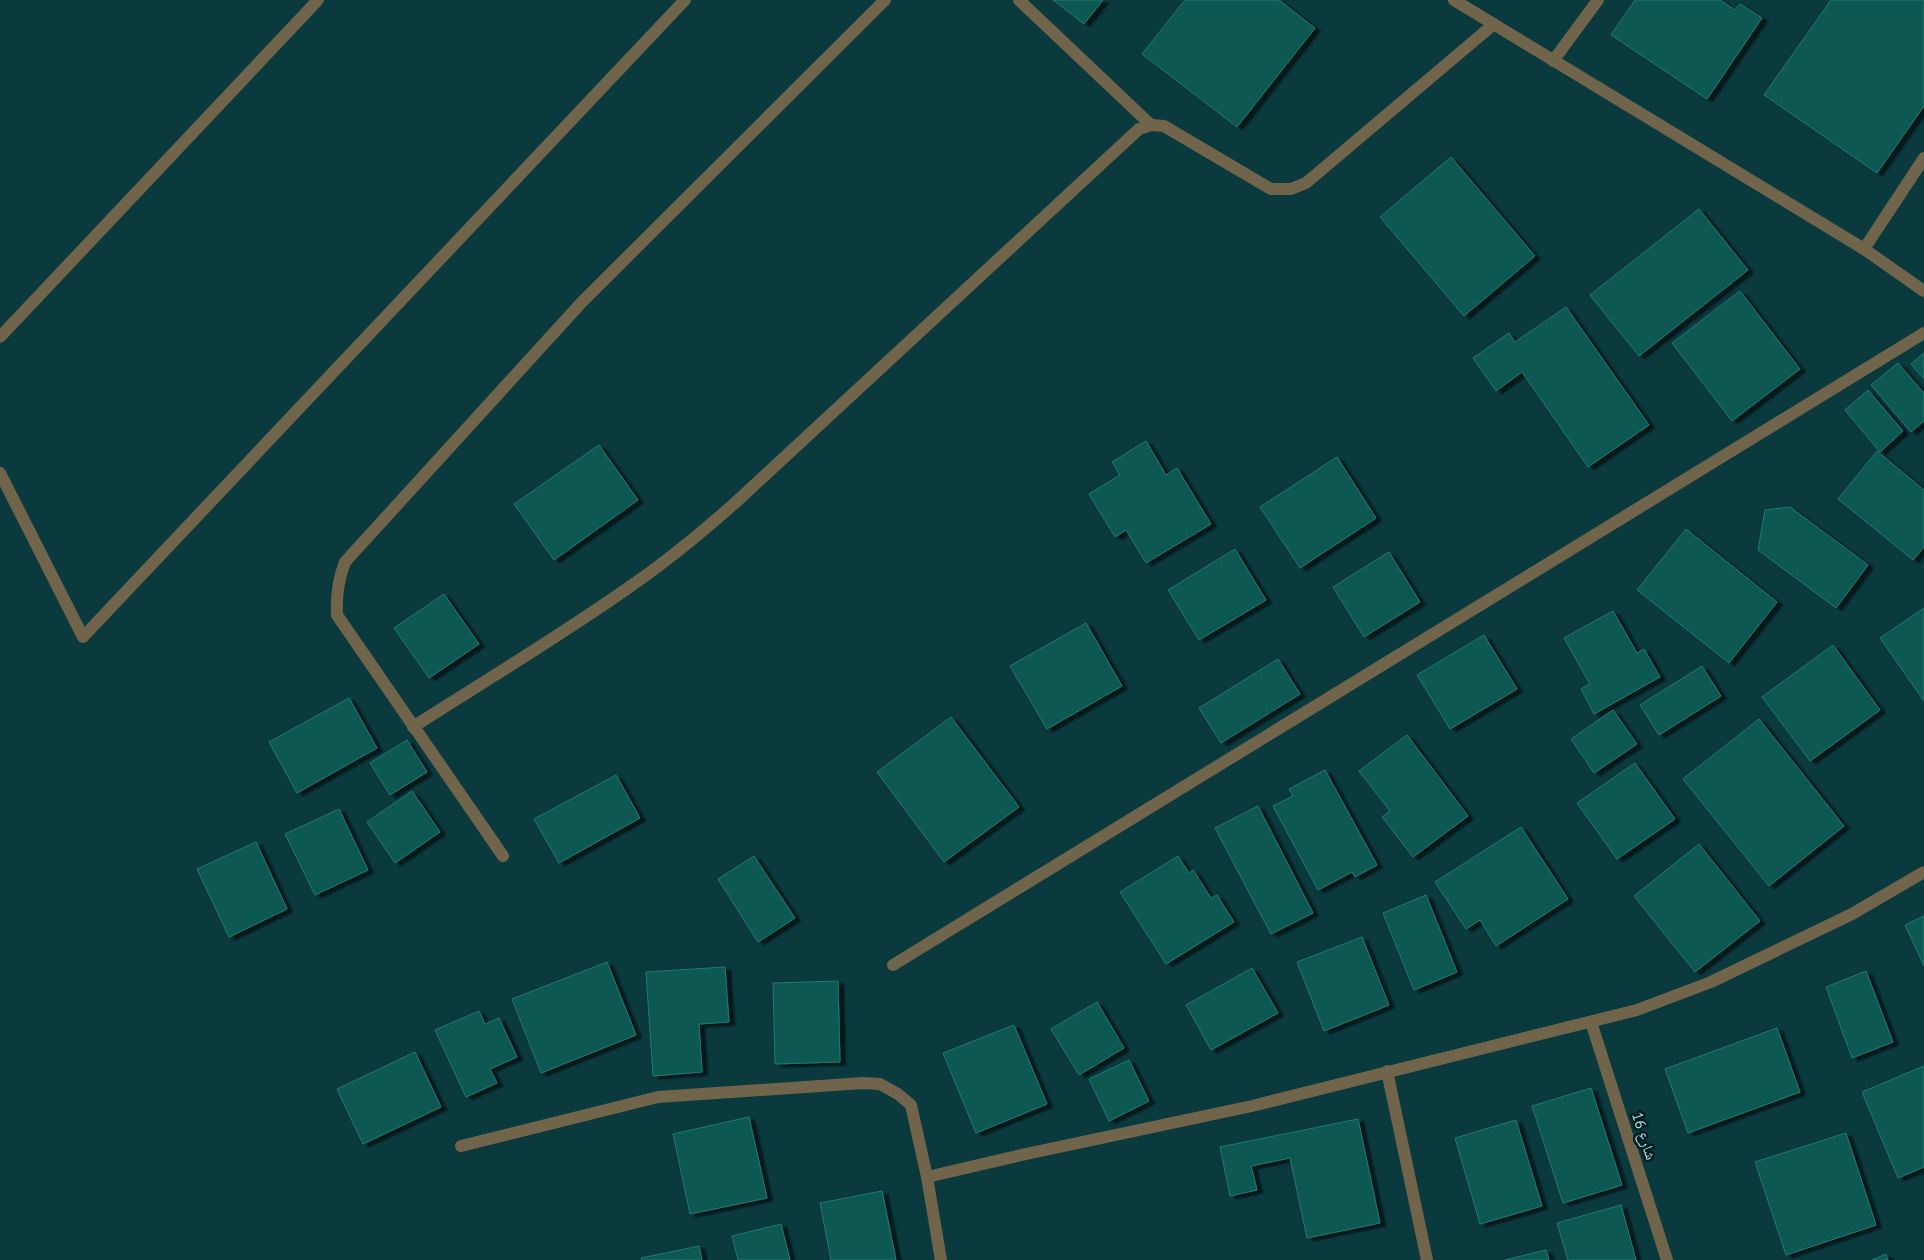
<svg xmlns="http://www.w3.org/2000/svg" width="1924" height="1260" font-family="'PT Sans','Noto Naskh Arabic',sans-serif">
<style>
.building{fill:#075852;stroke:#237a72;filter:url(#shadow)}
.lines{fill:none;stroke-linecap:round;stroke-linejoin:round}
.minor{stroke:#70644b;stroke-width:12}
.tertiary{stroke:#70644b;stroke-width:12}
.labels{text-anchor:middle;stroke-width:5;stroke-linejoin:round;paint-order:stroke}
.street-label{font-size:15px;fill:#b9dfe4;stroke:#001f23}
</style>
<defs>
<filter id="shadow"><feDropShadow dx="5.5" dy="3" stdDeviation="1" flood-color="#0009"/></filter>
</defs>
<rect width="100%" height="100%" fill="#0a393e"/>
<g class="building">
<path d="M1053,0h50l-19,24z"/>
<path d="M1185,0h94l36,28 -78,99 -95,-73z"/>
<path d="M1635,0h85l15,10 5,-6 22,14 -55,81 -96,-64z"/>
<path d="M1831,0h93v106l-47,67 -113,-78z"/>
<path d="M1451,157l84,99 -71,60 -84,-99z"/>
<path d="M1699,209l49,61 -109,86 -49,-61z"/>
<path d="M1740,291l60,78 -68,52 -60,-78z"/>
<path d="M1566,307l83,118 -61,42 -66,-95 -26,19 -23,-33 36,-25 6,9z"/>
<path d="M1924,353v26l-13,-15z"/>
<path d="M1898,363l26,30v28l-13,11 -40,-47z"/>
<path d="M1868,390l35,41 -23,21 -35,-42z"/>
<path d="M1146,441l20,34 11,-7 34,56 -65,39 -20,-33 -11,7 -26,-43 31,-19 -8,-13z"/>
<path d="M599,445l39,55 -84,60 -40,-56z"/>
<path d="M1877,451l47,39v57l-11,13 -75,-61z"/>
<path d="M1337,457l39,61 -76,50 -40,-61z"/>
<path d="M1790,507l78,58 -32,43 -78,-58 7,-40z"/>
<path d="M1686,529l91,73 -48,61 -92,-73z"/>
<path d="M1235,549l31,51 -67,40 -31,-50z"/>
<path d="M1389,552l31,50 -56,35 -31,-50z"/>
<path d="M444,594l35,50 -50,34 -35,-50z"/>
<path d="M1924,608v93l-44,-63z"/>
<path d="M1613,611l24,42 7,-4 16,28 -66,37 -13,-25 9,-5 -26,-46z"/>
<path d="M1086,623l36,63 -75,43 -37,-63z"/>
<path d="M1484,635l33,54 -67,40 -33,-54z"/>
<path d="M1833,645l47,65 -70,51 -48,-64z"/>
<path d="M1278,659l22,35 -79,49 -22,-35z"/>
<path d="M1702,666l19,30 -62,39 -19,-30z"/>
<path d="M349,698l28,50 -80,45 -28,-51z"/>
<path d="M1613,710l24,34 -43,29 -23,-34z"/>
<path d="M951,717l68,90 -75,55 -67,-90z"/>
<path d="M1759,719l85,107 -75,60 -86,-107z"/>
<path d="M1407,735l61,81 -55,41 -31,-40 8,-6 -31,-40z"/>
<path d="M407,740l20,32 -37,23 -20,-32z"/>
<path d="M1635,763l40,56 -58,40 -40,-56z"/>
<path d="M1325,770l52,95 -22,12 -3,-5 -34,18 -45,-84 20,-10 -4,-7z"/>
<path d="M616,775l24,43 -81,45 -25,-44z"/>
<path d="M412,791l28,41 -45,31 -28,-41z"/>
<path d="M1258,806l55,107 -42,21 -56,-106z"/>
<path d="M339,809l29,61 -53,25 -30,-61z"/>
<path d="M1521,827l47,72 -72,47 -16,-26 -14,9 -31,-47z"/>
<path d="M256,842l31,67 -58,28 -32,-68z"/>
<path d="M1699,844l61,77 -65,51 -61,-76z"/>
<path d="M754,856l41,62 -37,24 -40,-63z"/>
<path d="M1178,856l11,17 4,-3 18,28 6,-3 17,27 -68,42 -46,-72z"/>
<path d="M1426,895l31,77 -43,18 -31,-77z"/>
<path d="M1924,916v50l-19,-41z"/>
<path d="M1362,937l27,68 -65,26 -27,-69z"/>
<path d="M607,962l29,73 -95,38 -29,-74z"/>
<path d="M725,967l4,55 -30,2 3,48 -49,4 -7,-104z"/>
<path d="M1252,968l26,45 -67,37 -25,-45z"/>
<path d="M1866,971l27,71 -41,16 -26,-71z"/>
<path d="M838,981l2,81 -65,2 -2,-81z"/>
<path d="M1097,1002l27,46 -45,27 -28,-46z"/>
<path d="M479,1011l6,13 14,-6 18,39 -27,12 7,14 -31,14 -31,-67z"/>
<path d="M1014,1025l33,79 -71,29 -33,-80z"/>
<path d="M1777,1028l23,64 -112,41 -23,-64z"/>
<path d="M415,1052l26,55 -78,37 -26,-55z"/>
<path d="M1129,1060l20,41 -40,20 -20,-42z"/>
<path d="M1924,1066v101l-26,11 -36,-86z"/>
<path d="M1591,1088l31,97 -59,18 -31,-97z"/>
<path d="M749,1117l18,81 -77,16 -17,-80z"/>
<path d="M1358,1119l22,104 -73,15 -17,-80 -39,8 6,24 -27,6 -10,-49z"/>
<path d="M1516,1120l26,86 -62,18 -25,-86z"/>
<path d="M1846,1133l30,92 -90,30 -31,-93z"/>
<path d="M882,1191l14,69h-65l-11,-57z"/>
<path d="M1621,1205l15,55h-68l-11,-37z"/>
<path d="M781,1224l9,36h-52l-6,-24z"/>
<path d="M699,1246l3,14h-60l-1,-2z"/>
<path d="M1546,1250l3,10h-44z"/>
<path d="M1886,1254l2,6h-16z"/>
</g>
<g class="lines">
<g class="minor">
<path d="M1019,0l132,125"/>
<path d="M1553,61l45,-61"/>
<path d="M1864,249l60,-91"/>
<path d="M0,337l318,-337"/>
<path d="M0,473l83,164 602,-637"/>
<path d="M413,727c72,-46 145,-90 215,-139 38,-26 73,-55 107,-85l404,-374 12,-4 13,1 107,63h20l15,-6 188,-159"/>
<path d="M503,856l-166,-241c-1,-20 1,-35 8,-53l237,-260 303,-302"/>
<path d="M893,965l1031,-632"/>
<path d="M1591,1022l76,238"/>
<path d="M1387,1071l40,189"/>
<path d="M461,1146l197,-49 205,-14 17,1 18,10 13,11 16,72 14,83"/>
<path d="M927,1177l90,-21 235,-50 385,-96 74,-28 141,-68 72,-42"/>
</g>
<path class="tertiary" d="M1454,0l410,249 60,42"/>
</g>
<g class="labels">
<g class="street-label">
<text transform="translate(1644 1136) rotate(72)" y="5">شارع 16</text>
</g>
</g>
</svg>
